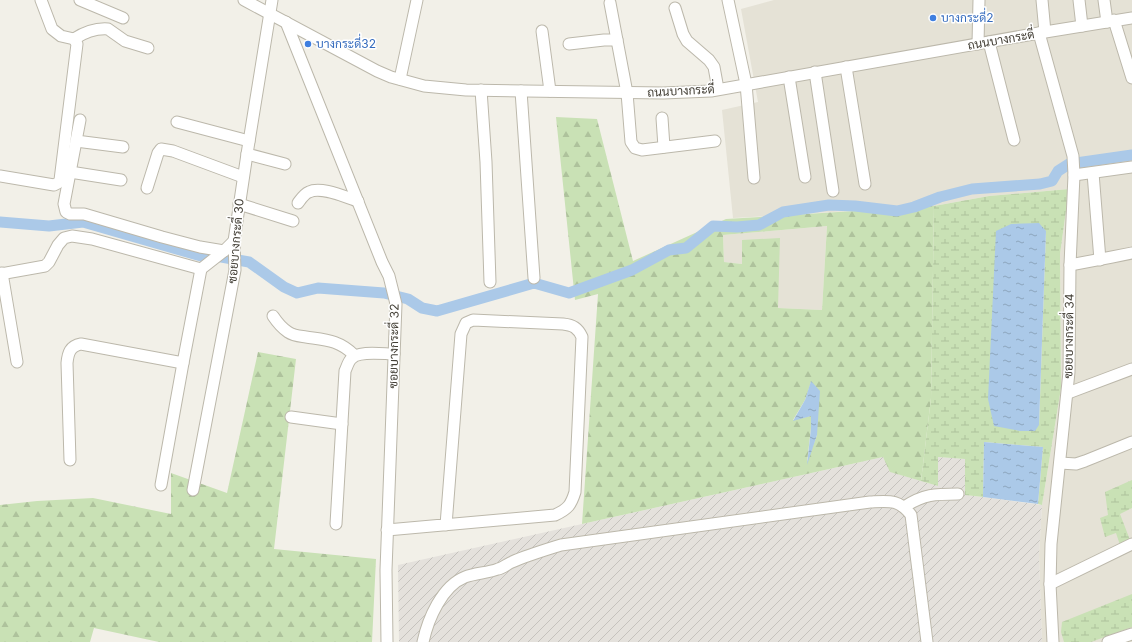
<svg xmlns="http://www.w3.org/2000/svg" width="1132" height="642" font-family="Inter,Sarabun,sans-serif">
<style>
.residential{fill:#e5e2d6}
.industrial{fill:url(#industrial-furrows)}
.forest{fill:url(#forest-firs);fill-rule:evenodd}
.wetland{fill:url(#wetland-marsh);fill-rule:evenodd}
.water{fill:url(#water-ripples)}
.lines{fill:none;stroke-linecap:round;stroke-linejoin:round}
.canal{stroke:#abc9e8;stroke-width:11}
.minor-casing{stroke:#bcb8ab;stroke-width:13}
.minor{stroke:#fff;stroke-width:11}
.shop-dot{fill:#3f7fe0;stroke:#fff;stroke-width:1.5}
.labels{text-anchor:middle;stroke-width:3;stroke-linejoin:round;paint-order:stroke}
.shop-label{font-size:12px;fill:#366cbe;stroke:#fff;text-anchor:start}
.street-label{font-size:12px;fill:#444037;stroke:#fff}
</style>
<defs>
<pattern id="industrial-furrows" width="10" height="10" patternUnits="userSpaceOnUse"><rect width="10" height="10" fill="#e4e1dc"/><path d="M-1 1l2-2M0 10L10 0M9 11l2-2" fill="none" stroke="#c5c2bd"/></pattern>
<pattern id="forest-firs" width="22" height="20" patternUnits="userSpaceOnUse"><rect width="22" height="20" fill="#c9e1b5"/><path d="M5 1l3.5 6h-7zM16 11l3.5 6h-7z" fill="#aec29c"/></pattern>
<pattern id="wetland-marsh" width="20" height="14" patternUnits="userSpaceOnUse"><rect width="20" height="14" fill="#c9e1b5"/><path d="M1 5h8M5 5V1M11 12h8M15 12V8" fill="none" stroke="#aec29c"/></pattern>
<pattern id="water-ripples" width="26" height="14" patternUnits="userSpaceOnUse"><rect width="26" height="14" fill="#abc9e8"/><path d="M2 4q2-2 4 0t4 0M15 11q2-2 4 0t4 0" fill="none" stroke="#8da5bd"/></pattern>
</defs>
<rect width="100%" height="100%" fill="#f2f0e8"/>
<g class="residential">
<path d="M774,0h358v642h-90l-3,-87 3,-50 19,-117 -1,-134 9,-65 -80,7 -55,10 -201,12 -11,-108 36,-8 -17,-93z"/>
<path d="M827,226l-5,84 -44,-2 -36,-68v24l-18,-2 -1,-27z"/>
</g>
<path class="industrial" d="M883,457l8,15 47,14v-29l27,2 1,36 76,10 -3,50 3,87h-643l-1,-77z"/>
<g class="forest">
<path d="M556,117l41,2 36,142 93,-42 208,-13 -3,192 -10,83 -31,-9 -7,-15 -301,67 16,-230 -23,6zM827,226l-5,84 -44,-2 2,-70 -38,2v24l-18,-2 -1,-27zM811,382l6,53 -10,27 4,-34v-12l-18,4 12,-20z"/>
<path d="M258,352l38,7 -22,190 102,10 -4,83h-213l-65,-14 -4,14h-90v-137l37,-4 56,-3 78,16v-41l56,20z"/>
</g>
<g class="wetland">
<path d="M1069,189l-9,65 1,134 -19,117 -4,-1 5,-57 -59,-5 -1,55 -18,-2v-36l-27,-2v29l-17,-5 10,-83 3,-192 55,-10zM1046,231l-7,194 -45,1z"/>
<path d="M1132,480v28l-12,6 10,26 -10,5 -4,-12 -11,4 -5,-19 8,-3 -3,-23z"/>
<path d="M1132,594v33l-41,15h-27l-3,-10 1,-10z"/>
</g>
<g class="water">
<path d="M1039,223l7,8 -7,194 -4,6h-15l-26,-5 -6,-27 8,-168 15,-7z"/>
<path d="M811,381l9,10 -3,44 -10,30 4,-37v-12l-18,5 12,-21z"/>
<path d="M984,442l59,5 -5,57 -55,-7z"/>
</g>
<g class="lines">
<path class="canal" d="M0,222l49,4 34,-4 118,34h15l33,6 35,25 13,6 21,-5 66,5 24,6 14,9 15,3 97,-28 35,10 63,-23 37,-20 17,-2 27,-22 24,1 22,-2 24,-13 46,-7 26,1 42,5 17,-4 26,-10 32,-8 68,-5 12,-3 6,-10 11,-7 63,-9"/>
<g class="minor-casing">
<g id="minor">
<path d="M80,0l43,18"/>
<path d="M244,0l133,71 14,6 33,9 42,4 197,3 48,-2 328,-58 93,-15"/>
<path d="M728,0l18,84 8,94"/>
<path d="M1042,0l3,32"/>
<path d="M1079,0l3,26"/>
<path d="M1104,0l3,22"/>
<path d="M610,3l17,90 4,49 4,6 7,2 73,-9"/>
<path d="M675,8l8,26 4,7 22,19 5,7 4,22"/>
<path d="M1114,20l18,58"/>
<path d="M286,22l96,240 7,14 7,28 -10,266 1,72"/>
<path d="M542,31l8,60"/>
<path d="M1039,33l34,123 1,19 -4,90 -1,107 -18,172 -1,40 3,58"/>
<path d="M74,39c11,-7 21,-11 34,-10l17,12 23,7"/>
<path d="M989,42l25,98"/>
<path d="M569,44l35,-4h13"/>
<path d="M978,44l1,-44"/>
<path d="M846,67l19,117"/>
<path d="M815,72l18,119"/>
<path d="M789,77l16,100"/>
<path d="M400,79l17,-79"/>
<path d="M481,90l5,72 4,120"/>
<path d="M521,91l13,187"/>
<path d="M662,118l2,29"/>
<path d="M80,120l-16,84 2,8 4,2h14l78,23 38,10 24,4"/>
<path d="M177,122l72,19"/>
<path d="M76,141l47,6"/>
<path d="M247,154l38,10"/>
<path d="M70,172l51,8"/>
<path d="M1093,173l7,87"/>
<path d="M1074,175l58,-8"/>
<path d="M0,176l54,9 4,-2 2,-3 17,-136 -3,-5 -13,-3 -9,-7 -11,-29"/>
<path d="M147,188l11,-35 3,-4 12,2 70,26"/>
<path d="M298,203c3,-4 6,-9 11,-11 12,-6 36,5 49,9"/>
<path d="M239,204l54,17"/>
<path d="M1070,265l42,-8 20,-4"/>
<path d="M2,273l15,89"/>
<path d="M0,274l45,-8 4,-4 9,-17 6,-7 8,-2 20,3 109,30 23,-18 10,-10"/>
<path d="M273,316c4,6 9,12 15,16 6,4 11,4 18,5 20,3 33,3 48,18"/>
<path d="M1068,393l64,-24"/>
<path d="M291,417l51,7"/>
<path d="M70,460l-3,-97c1,-10 3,-17 14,-19l102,19 18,-94"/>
<path d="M1060,463l16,1 9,-3 47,-19"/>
<path d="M161,485l22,-122"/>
<path d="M193,490l42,-220 -1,-29 13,-87 25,-154"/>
<path d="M904,507c20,-13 31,-13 54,-13"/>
<path d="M336,524l9,-153c2,-4 3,-9 6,-12 7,-9 32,-5 43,-5"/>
<path d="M387,530l168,-15c13,-6 16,-10 20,-23l7,-155c-4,-9 -9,-12 -19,-13l-90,-4 -7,3 -5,11 -15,191"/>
<path d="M1050,584l82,-40"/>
<path d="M423,642c5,-23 19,-56 42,-65 10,-4 23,-4 33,-8 5,-1 9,-5 14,-7 16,-7 33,-12 49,-17l309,-43c19,-1 29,-3 41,13l16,127"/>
<path d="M1108,642l24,-8"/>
</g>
</g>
<use href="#minor" class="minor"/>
</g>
<g class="shop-dot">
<circle cx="933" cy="18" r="4"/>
<circle cx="308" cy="44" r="4"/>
</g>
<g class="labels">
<g class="shop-label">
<text x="941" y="22">บางกระดี่2</text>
<text x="316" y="48">บางกระดี่32</text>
</g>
<g class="street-label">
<text transform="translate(1001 40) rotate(-10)" y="4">ถนนบางกระดี่</text>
<text transform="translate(681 91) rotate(-3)" y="4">ถนนบางกระดี่</text>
<text transform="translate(236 241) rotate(-85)" y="4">ซอยบางกระดี่ 30</text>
<text transform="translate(1069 336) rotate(-89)" y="4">ซอยบางกระดี่ 34</text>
<text transform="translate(394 346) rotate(-89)" y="4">ซอยบางกระดี่ 32</text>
</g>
</g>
</svg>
